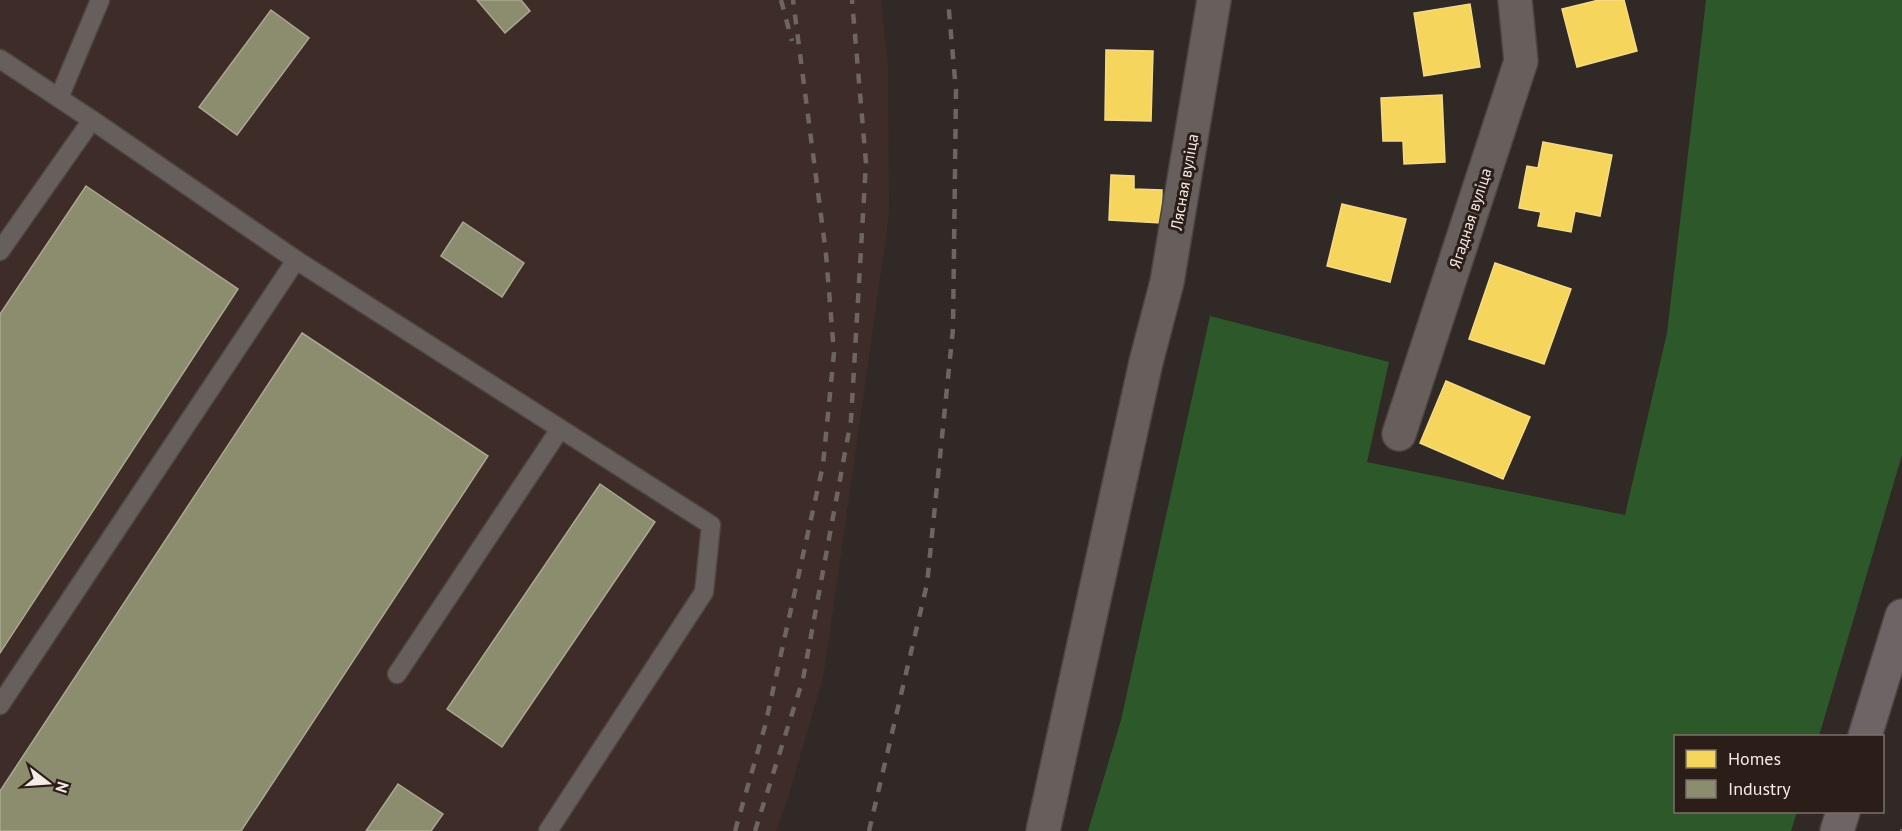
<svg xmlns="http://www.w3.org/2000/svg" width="1902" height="831" font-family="'PT Sans',sans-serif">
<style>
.industrial{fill:#3e2c28}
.green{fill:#2d5829}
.homes{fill:#f6d55c;stroke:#f5db85;stroke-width:1.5}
.industry{fill:#8c8c6e;stroke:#aba892;stroke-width:1.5}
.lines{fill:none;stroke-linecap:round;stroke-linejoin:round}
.service-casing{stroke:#4d4542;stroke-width:21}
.minor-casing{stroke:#4d4542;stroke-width:36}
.primary-casing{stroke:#4d4542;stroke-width:36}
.path{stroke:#6d6764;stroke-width:4;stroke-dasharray:6 3;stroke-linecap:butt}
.service{stroke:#665f5c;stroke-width:18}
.minor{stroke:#665f5c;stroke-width:33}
.primary{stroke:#6d6466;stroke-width:33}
.rail{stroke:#6c6562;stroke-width:4.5;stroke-dasharray:10 10;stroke-linecap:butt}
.labels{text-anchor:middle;stroke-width:6;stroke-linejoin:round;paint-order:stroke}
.street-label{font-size:16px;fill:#f4eae6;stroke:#2b1d17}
</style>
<rect width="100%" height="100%" fill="#312925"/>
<path class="industrial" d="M0,0h881l7,64 1,152 -65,458 -36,124 -12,33h-776z"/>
<path class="green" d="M1706,0h196v455l-83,281h-143v76h121l-6,19h-703l33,-111 89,-404 179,46 -22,100 258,53 42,-182z"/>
<g class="homes">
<path d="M1599,0h25l13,51 -60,16 -15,-58z"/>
<path d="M1470,4l10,63 -56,9 -10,-63z"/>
<path d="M1106,50l47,1 -2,70 -46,-1z"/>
<path d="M1442,95l3,67 -41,2 -1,-23h-20l-2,-43z"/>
<path d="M1543,142l69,13 -12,61 -25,-5 -4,21 -33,-6 3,-14 -22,-4 8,-42 11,2z"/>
<path d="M1111,175l23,1v13l28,1 -1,33 -52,-3z"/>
<path d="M1342,204l64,15 -16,63 -63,-16z"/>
<path d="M1495,263l76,26 -27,75 -75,-25z"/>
<path d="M1446,381l84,36 -27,62 -83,-36z"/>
</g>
<g class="industry">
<path d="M477,0h44l9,11 -25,22z"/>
<path d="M271,10l38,28 -72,97 -38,-28z"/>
<path d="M86,186l152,103 -238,364v-339z"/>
<path d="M463,222l61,41 -22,34 -61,-41z"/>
<path d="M302,333l186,123 -247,375h-241v-40z"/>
<path d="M600,484l55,38 -153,225 -55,-38z"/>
<path d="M398,784l45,30 -12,17h-65z"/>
</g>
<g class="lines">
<g class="service-casing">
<g id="service">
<path d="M0,59l92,61 -92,131"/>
<path d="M59,98l41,-98"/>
<path d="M296,260l415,265 -7,67 -156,239"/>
<path d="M397,674l163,-245"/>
<path d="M0,705l296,-445 -204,-140"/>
</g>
</g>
<g class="minor-casing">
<g id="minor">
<path d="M1399,434l122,-373 -6,-61"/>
<path d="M1043,831l103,-469 21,-80 47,-282"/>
</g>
</g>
<g class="primary-casing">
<g id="primary">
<path d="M1865,736l37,-120"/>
<path d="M1837,831l6,-19"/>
</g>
</g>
<path class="path" d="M1902,831v-2"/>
<use href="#service" class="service"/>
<use href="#minor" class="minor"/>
<use href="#primary" class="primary"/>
<g class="rail">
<path d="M781,0l11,41"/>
<path d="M735,831l30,-105 58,-261 11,-112 -8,-99 -33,-254"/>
<path d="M755,831l48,-152 48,-259 15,-257 -14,-163"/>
<path d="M869,831l58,-247 26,-255 3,-238 -8,-91"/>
</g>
</g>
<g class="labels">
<g class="street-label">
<text transform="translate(1184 182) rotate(-80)" y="6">Лясная вуліца</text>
<text transform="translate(1470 218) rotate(-72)" y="6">Ягадная вуліца</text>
</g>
</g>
<rect x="1674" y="735" width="210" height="78" fill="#2b1d17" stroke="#7b6f6a" stroke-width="1.5"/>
<rect x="1686" y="750" width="30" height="18" fill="#f6d55c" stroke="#7b6f6a" stroke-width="1.5"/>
<text x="1728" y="765" font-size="18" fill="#f4eae6">Homes</text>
<rect x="1686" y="780" width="30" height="18" fill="#8c8c6e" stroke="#7b6f6a" stroke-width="1.5"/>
<text x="1728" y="795" font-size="18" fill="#f4eae6">Industry</text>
<g transform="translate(48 783) rotate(107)" stroke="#2b1d17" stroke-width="4.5" paint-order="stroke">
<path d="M0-4.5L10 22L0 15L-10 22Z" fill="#f4eae6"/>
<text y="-9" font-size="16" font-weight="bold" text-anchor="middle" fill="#f4eae6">N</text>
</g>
</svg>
